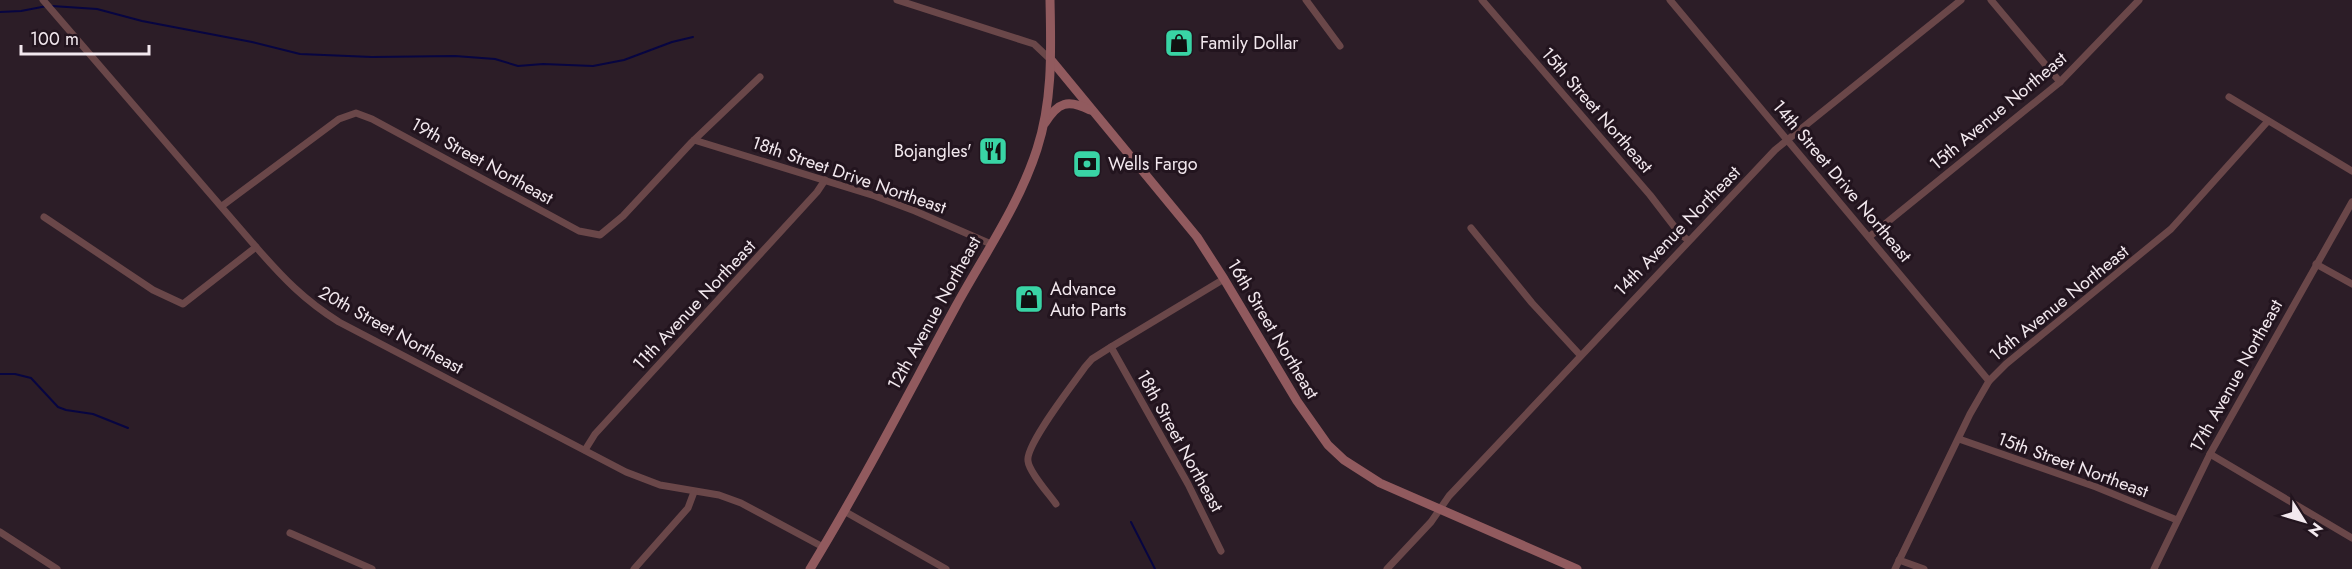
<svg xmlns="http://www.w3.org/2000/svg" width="2352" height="569" font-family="Jost,sans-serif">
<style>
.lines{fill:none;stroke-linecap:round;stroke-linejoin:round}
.stream{stroke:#070541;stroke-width:2}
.minor{stroke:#6a4749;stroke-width:7}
.secondary{stroke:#915a5e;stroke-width:9}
.labels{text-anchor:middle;stroke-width:6;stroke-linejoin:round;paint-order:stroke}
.poi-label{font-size:18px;fill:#f2e8ee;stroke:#22141e;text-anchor:start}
.street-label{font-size:18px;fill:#f2e8ee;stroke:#22141e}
</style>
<rect width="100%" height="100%" fill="#2c1d27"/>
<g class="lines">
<g class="stream">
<path d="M52,6l45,3 45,12 110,21 48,12 72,3 83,-1 40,3 23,7 25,-2 50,2 31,-6 48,-18 21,-5"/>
<path d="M0,12l21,-1 26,-5"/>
<path d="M0,374h15l16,4 27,29 8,3 27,4 35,14"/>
<path d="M1131,522l24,47"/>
</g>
<g class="minor">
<path d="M43,0l213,247c27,31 48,53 83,75l287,150 34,13 59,10 22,8 82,44"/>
<path d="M897,0l137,44 18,17"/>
<path d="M1306,0l34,46"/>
<path d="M1482,0l168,195 30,39 8,6"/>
<path d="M1670,0l319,381"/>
<path d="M1991,0l69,82"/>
<path d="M2229,97l123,74"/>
<path d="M694,140l181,56 40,15 76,33"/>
<path d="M222,206l117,-87 17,-6 16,6 207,112 21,4 23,-19 69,-74 68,-65"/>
<path d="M44,217l109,73 30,14 73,-57"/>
<path d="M1471,228l61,75 48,52"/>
<path d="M1869,237l191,-155 79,-82"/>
<path d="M2316,264l36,20"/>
<path d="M1111,347l77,137 33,67"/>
<path d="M1959,439l137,48 81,33"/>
<path d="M585,450l10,-16 222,-242 8,-12"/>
<path d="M2210,454l142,84"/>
<path d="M1056,504c-7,-10 -27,-32 -28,-43 -3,-16 46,-78 57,-94l7,-8 19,-12 113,-68"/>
<path d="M844,511l102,58"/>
<path d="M0,532l57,37"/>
<path d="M290,533l82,36"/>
<path d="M1899,560l25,9"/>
<path d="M634,569l54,-61 6,-16"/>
<path d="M1387,569l44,-47 18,-26 326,-346 186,-150"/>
<path d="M1895,569l75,-155 19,-33 17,-17 165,-135 97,-108"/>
<path d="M2154,569l56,-115 142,-252"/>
</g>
<g class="secondary">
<path d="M1052,61l145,176 27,42 73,122 31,44 16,15 36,23 197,86"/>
<path d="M1045,123c13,-21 23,-24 45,-13"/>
<path d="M810,569c52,-85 98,-175 146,-263 28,-51 63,-101 81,-157 16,-49 14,-99 13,-149"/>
</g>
</g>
<defs>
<g id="shop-square" transform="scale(1.5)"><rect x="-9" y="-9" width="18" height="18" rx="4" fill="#39d4a5" stroke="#22141e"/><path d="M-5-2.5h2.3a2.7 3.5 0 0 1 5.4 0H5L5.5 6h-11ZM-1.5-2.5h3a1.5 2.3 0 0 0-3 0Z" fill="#111"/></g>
<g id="restaurant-square" transform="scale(1.5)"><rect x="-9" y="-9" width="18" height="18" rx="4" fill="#39d4a5" stroke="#22141e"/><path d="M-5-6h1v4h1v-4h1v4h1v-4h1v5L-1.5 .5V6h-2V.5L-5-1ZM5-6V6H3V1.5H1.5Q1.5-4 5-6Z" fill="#111"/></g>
<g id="bank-square" transform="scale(1.5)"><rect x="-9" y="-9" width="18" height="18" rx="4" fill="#39d4a5" stroke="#22141e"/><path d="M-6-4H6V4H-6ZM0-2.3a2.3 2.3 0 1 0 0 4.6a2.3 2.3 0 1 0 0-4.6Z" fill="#111"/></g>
</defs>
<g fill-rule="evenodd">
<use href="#shop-square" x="1179" y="43"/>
<use href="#restaurant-square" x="993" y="151"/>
<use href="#bank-square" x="1087" y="164"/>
<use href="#shop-square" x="1029" y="299"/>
</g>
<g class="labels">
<g class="poi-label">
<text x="1200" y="49">Family Dollar</text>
<text x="972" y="157" text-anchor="end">Bojangles'</text>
<text x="1108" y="170">Wells Fargo</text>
<text x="1050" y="295">Advance<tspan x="1050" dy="21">Auto Parts</tspan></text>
</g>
<g class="street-label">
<text transform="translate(1597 110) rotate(49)" y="6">15th Street Northeast</text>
<text transform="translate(1998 111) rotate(-40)" y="6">15th Avenue Northeast</text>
<text transform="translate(482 161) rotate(29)" y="6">19th Street Northeast</text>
<text transform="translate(849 175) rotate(19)" y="6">18th Street Drive Northeast</text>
<text transform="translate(1842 181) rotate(50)" y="6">14th Street Drive Northeast</text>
<text transform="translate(1677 231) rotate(-46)" y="6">14th Avenue Northeast</text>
<text transform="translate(2059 303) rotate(-39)" y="6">16th Avenue Northeast</text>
<text transform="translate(694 305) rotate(-47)" y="6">11th Avenue Northeast</text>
<text transform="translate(934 313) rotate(-61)" y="6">12th Avenue Northeast</text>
<text transform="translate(1273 329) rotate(59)" y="6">16th Street Northeast</text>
<text transform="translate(391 330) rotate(29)" y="6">20th Street Northeast</text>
<text transform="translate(2236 376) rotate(-61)" y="6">17th Avenue Northeast</text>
<text transform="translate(1180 441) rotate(61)" y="6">18th Street Northeast</text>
<text transform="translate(2073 465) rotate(20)" y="6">15th Street Northeast</text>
</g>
</g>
<g transform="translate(2304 521) rotate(127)" stroke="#22141e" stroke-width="4.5" paint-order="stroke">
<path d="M0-4.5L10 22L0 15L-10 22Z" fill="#f2e8ee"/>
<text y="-9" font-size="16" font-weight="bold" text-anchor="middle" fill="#f2e8ee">N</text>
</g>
<path d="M21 45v9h128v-9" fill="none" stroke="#f2e8ee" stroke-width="3"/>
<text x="30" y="45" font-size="18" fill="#f2e8ee" stroke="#22141e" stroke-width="4.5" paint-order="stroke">100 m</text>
</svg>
